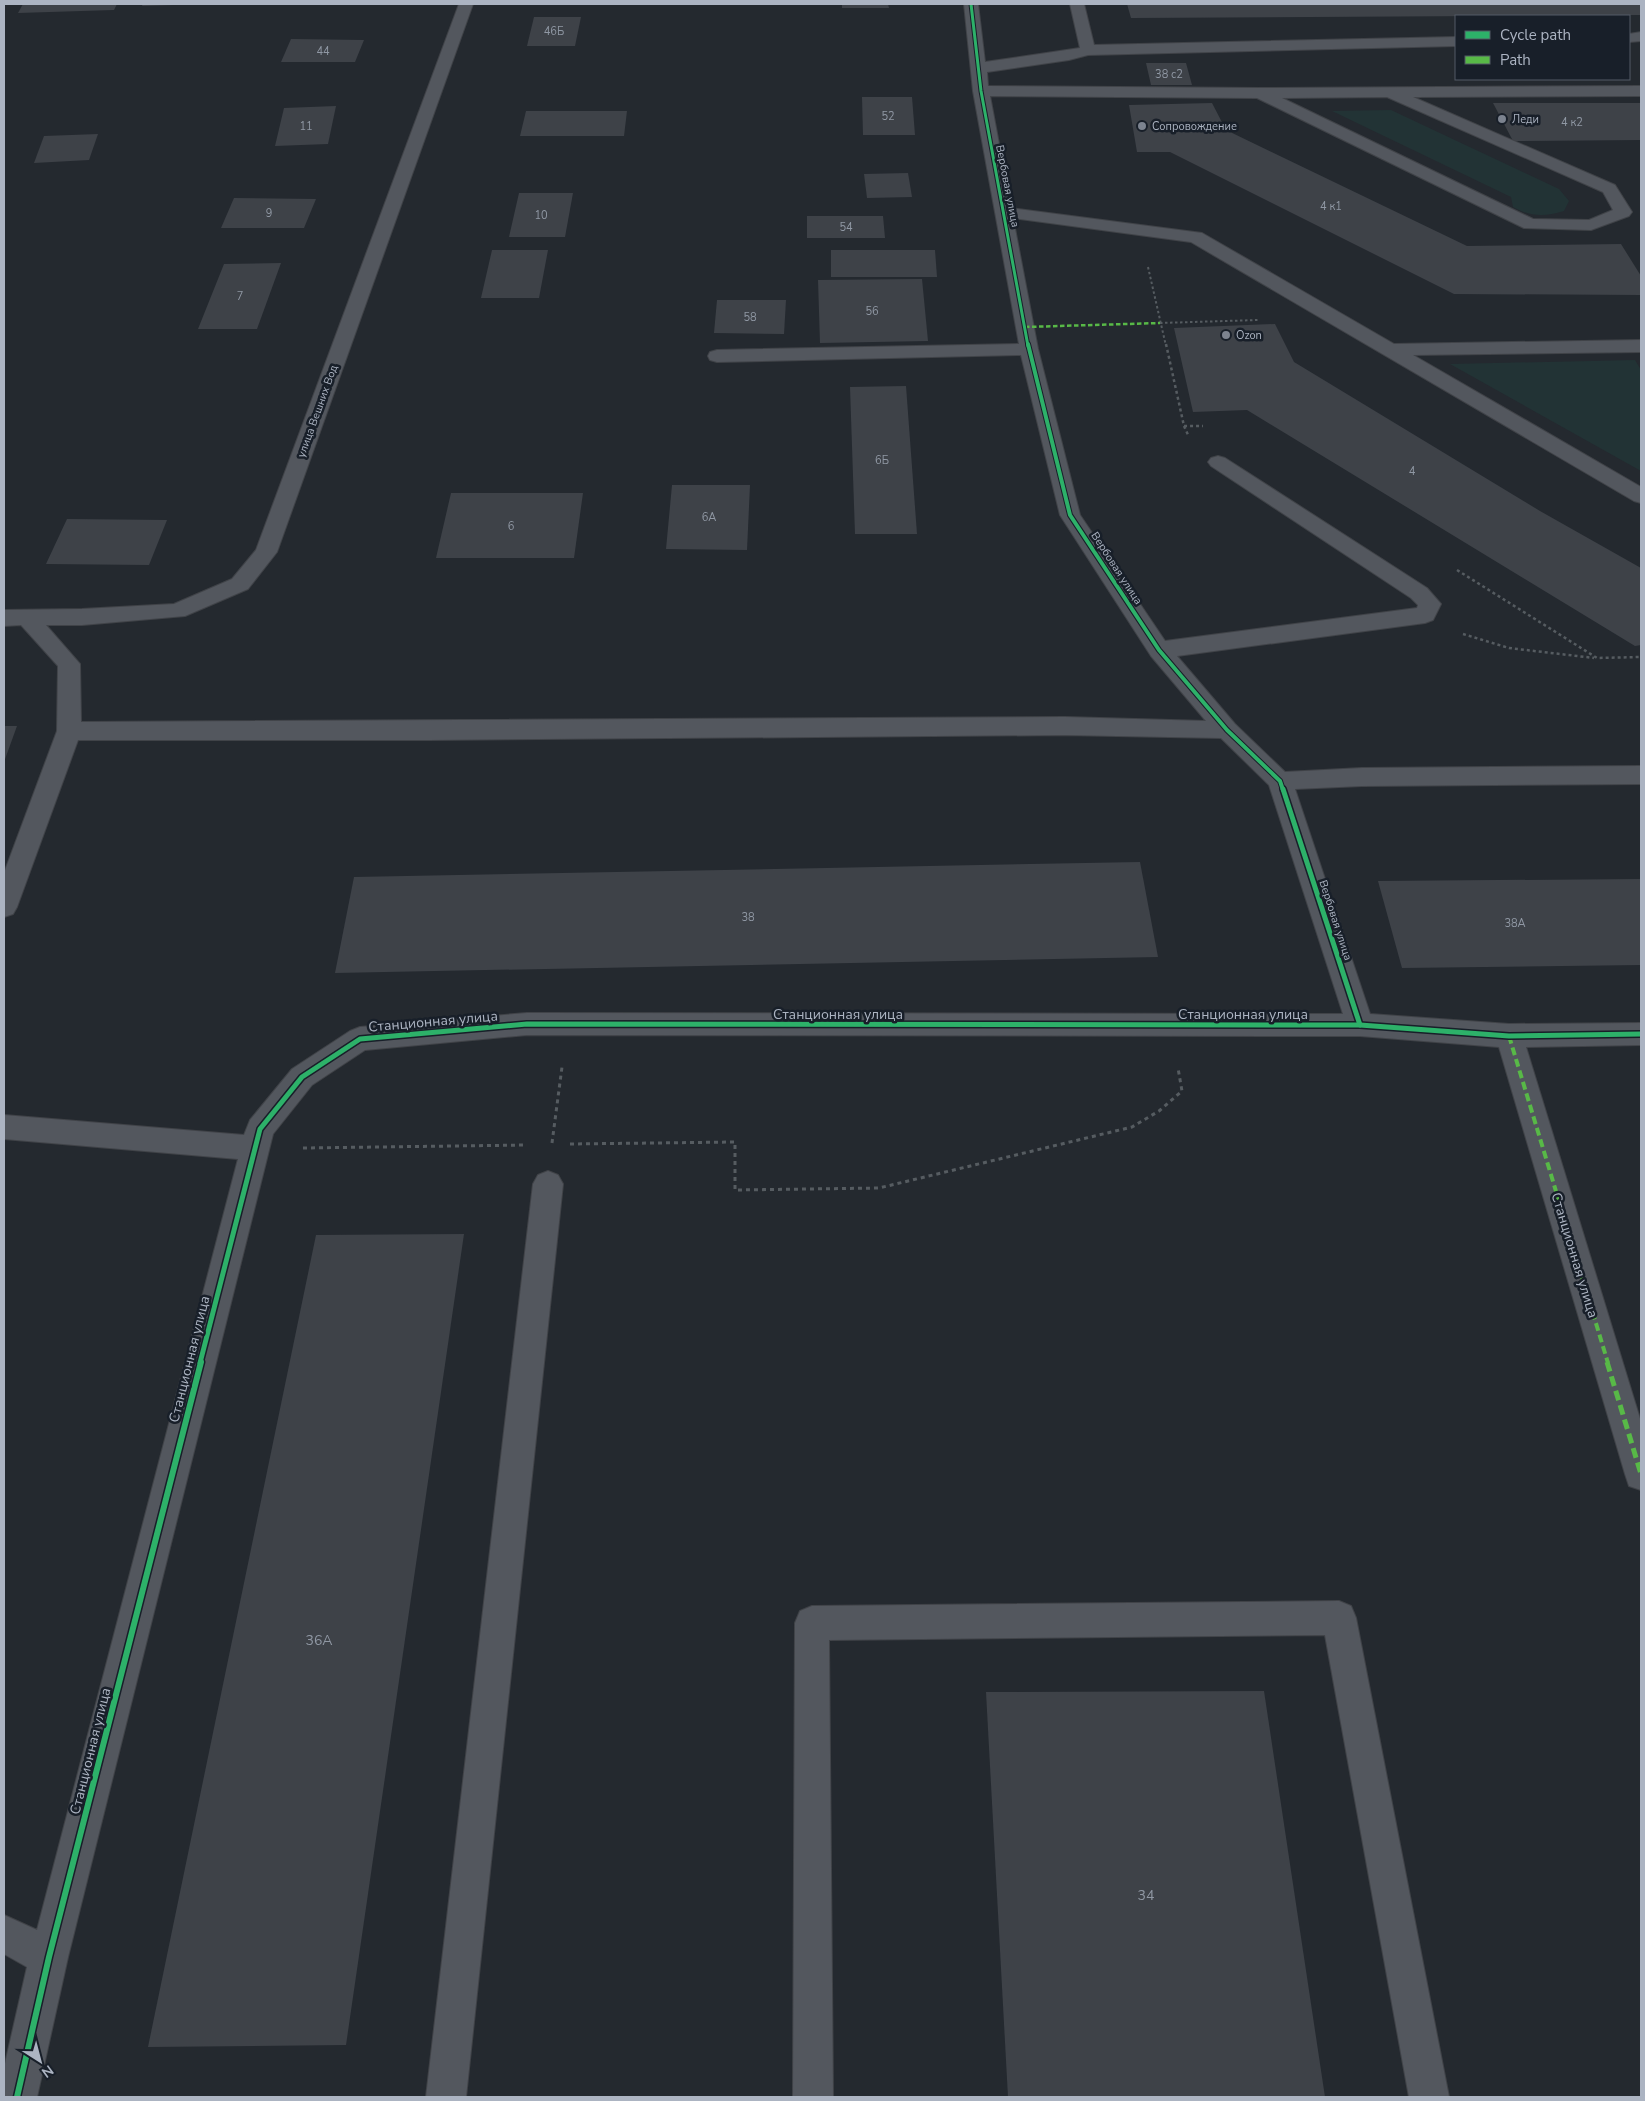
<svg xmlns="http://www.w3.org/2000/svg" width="1645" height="2101" font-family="'Nunito Sans',sans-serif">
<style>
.green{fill:#223335}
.building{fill:#3e4248}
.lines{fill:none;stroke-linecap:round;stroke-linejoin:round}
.minor-casing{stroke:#404348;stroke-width:2}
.path-far2{stroke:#565c61;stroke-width:2;stroke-dasharray:2.5 2.5;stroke-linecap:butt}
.path-far1{stroke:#565c61;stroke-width:2.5;stroke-dasharray:3 3;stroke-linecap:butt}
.path{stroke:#565c61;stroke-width:3;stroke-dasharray:4 4;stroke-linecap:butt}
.minor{fill:#53575e;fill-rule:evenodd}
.quiet-far2{stroke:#58b947;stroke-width:2.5;stroke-dasharray:4.5 2.5;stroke-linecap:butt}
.quiet-far1{stroke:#58b947;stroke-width:4;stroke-dasharray:8 4;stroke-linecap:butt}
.quiet{stroke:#58b947;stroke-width:5;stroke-dasharray:10 5;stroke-linecap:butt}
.cycleway-far3-casing{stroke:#181f29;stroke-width:5}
.cycleway-far2-casing{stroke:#181f29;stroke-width:6}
.cycleway-far1-casing{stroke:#181f29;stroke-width:8}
.cycleway-casing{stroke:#181f29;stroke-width:9}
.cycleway-far3{stroke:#2db169;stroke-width:3}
.cycleway-far2{stroke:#2db169;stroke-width:4}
.cycleway-far1{stroke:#2db169;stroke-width:5}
.cycleway{stroke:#2db169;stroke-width:6}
.poi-dot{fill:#7c838f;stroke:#181f29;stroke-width:2}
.labels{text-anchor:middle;stroke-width:5;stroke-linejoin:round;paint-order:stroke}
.number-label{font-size:11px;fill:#9098a4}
.far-poi-label{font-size:11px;fill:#acb4c2;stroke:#181f29;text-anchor:start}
.far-street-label{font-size:11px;fill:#acb4c2;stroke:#181f29}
.street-label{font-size:14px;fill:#acb4c2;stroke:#181f29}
.near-number-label{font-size:14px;fill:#9098a4}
</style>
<rect width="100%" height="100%" fill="#24292f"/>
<g class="green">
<path d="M1391,110l168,79 10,12 -5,10c-20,6 -33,6 -51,-4l-2,-10 -179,-86z"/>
<path d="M1635,360l6,10v101l-191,-107z"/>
</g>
<g class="building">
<path d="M23,4h94l-3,6 -96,3z"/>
<path d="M143,4h30l1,1 -32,1z"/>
<path d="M842,4h46l1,4h-47z"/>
<path d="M1127,4h514v11l-510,3z"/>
<path d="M534,17h47l-6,29h-48z"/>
<path d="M291,39l73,1 -9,22h-74z"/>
<path d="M1146,63h40l6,22h-41z"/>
<path d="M862,97h50l3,38h-52z"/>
<path d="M1212,103l14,27 241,116 154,-2 20,32v19l-187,-1 -284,-142h-33l-8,-47z"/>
<path d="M1493,103h148v37l-128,1z"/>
<path d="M336,106l-8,38 -53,2 9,-38z"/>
<path d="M526,111h101l-3,25h-104z"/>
<path d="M98,134l-9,26 -55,3 10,-27z"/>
<path d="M908,173l4,24 -45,1 -3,-24z"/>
<path d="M519,193h54l-8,44h-56z"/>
<path d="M234,198l82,1 -12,29h-83z"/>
<path d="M807,216h76l2,22h-78z"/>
<path d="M492,250h56l-9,48h-58z"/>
<path d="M831,250h104l2,27h-106z"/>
<path d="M281,263l-24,66h-59l26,-65z"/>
<path d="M922,279l6,62 -108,2 -2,-63z"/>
<path d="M717,300h69l-2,34 -70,-1z"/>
<path d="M1275,324l19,38 246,149 101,57v77l-6,1 -388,-236 -54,2 -19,-84z"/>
<path d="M906,386l11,148h-62l-5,-147z"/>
<path d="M672,485h78l-3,65 -81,-1z"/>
<path d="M451,493h132l-9,65h-138z"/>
<path d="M67,519l100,1 -18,45 -103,-1z"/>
<path d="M4,726h13l-13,36z"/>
<path d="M1140,862l18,95 -823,16 19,-96z"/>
<path d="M1641,879v86l-239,3 -24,-87z"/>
<path d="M464,1234l-118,811 -198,2 168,-812z"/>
<path d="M1264,1691l61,406h-317l-22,-405z"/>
</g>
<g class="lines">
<g class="minor-casing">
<g id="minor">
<path d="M459,4h14l-196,548 -29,37 -63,27 -103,9h-36l34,39 1,58 984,-5 141,4 -55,-65 -91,-141 -39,-160 -304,7 -7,-2 -2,-4 2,-4 7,-2 302,-6 -46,-253 -9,-87h14l7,58 95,-14 -10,-44h14l10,41 362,-8v9l-368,9 -19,5 -82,12 1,14 272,2 381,-2v10l-228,1 202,88 17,27 -3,4 -38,14 -67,-2 -267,-130 -267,-2 21,112 191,25 192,111 247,-4v12l-228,3 228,132v16l-7,-2 -443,-259 -178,-24 25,131 42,166 85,126 252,-33 1,-3 -7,-7 -200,-132 -3,-4 3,-4 7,-2 7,2 202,130 14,16 -8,16 -8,3 -248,33 58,68 50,48 77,-4 279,-2v18l-279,2 -67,3 75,225 139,10 132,-1v22l-115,2 115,375v68l-12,-4 -4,-12 -126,-427 -139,-11 -833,-1 -162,15 -53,35 -39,49 -205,823 -31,140h-33v-29l23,-101 -23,-13v-39l33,15 201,-771 -234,-20v-24l240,20 6,-15 42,-51 58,-38 10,-4 167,-14 816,1 -74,-229 -48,-47 -156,-3 -637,5h-350l-61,167 -4,7 -9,3v-44l53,-142 1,-65 -37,-41 -17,1v-16l78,-1 92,-5 58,-25 24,-29zM1387,97l216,95 10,18 -24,10 -56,-1 -251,-121z"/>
<path d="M1641,32v9l-12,1v-8z"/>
<path d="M548,1171l10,4 5,9 -97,913h-40l107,-913 5,-9z"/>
<path d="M1339,1601l12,5 5,12 93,479h-40l-84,-462 -496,5 4,457h-40l2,-474 5,-12 12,-5z"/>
</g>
</g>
<g class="path-far2">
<path d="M1148,267l18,79"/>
<path d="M1160,323l98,-3"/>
</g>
<g class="path-far1">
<path d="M1166,344l18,82h19"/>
<path d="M1184,426l5,11"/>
<path d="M1457,570l140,88 44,-1"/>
<path d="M1463,634l46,14 85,10"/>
</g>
<g class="path">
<path d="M552,1143l10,-76"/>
<path d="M570,1144l165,-2v48l144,-2 253,-61 27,-16 23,-20 -4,-23"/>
<path d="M303,1148l224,-3"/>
</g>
<use href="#minor" class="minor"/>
<path class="quiet-far2" d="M1025,327l135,-4"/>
<path class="quiet-far1" d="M1509,1036l99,327"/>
<path class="quiet" d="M1607,1362l34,112"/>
<g class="cycleway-far3-casing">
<path id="cycleway-far3" d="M971,4l10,87 47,255"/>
</g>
<g class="cycleway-far2-casing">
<path id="cycleway-far2" d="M1028,344l42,171 89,135 68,80 53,51 3,9"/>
</g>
<g class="cycleway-far1-casing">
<g id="cycleway-far1">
<path d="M1283,789l77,236"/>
<path d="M200,1363l60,-234 42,-52 58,-38 167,-15 833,1 149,11 132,-2"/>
</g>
</g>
<g class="cycleway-casing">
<path id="cycleway" d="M17,2097l32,-140 152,-595"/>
</g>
<use href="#cycleway-far3" class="cycleway-far3"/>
<use href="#cycleway-far2" class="cycleway-far2"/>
<use href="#cycleway-far1" class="cycleway-far1"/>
<use href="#cycleway" class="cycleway"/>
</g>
<g class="poi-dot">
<circle cx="1502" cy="119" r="5"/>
<circle cx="1142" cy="126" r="5"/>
<circle cx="1226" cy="335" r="5"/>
</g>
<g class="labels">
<g class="number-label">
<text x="554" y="35">46Б</text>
<text x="323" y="55">44</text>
<text x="1169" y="78">38 с2</text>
<text x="888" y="120">52</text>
<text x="1572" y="126">4 к2</text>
<text x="306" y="130">11</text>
<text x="1331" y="210">4 к1</text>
<text x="269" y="217">9</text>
<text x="541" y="219">10</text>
<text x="846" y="231">54</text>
<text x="240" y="300">7</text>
<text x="872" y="315">56</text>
<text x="750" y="321">58</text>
<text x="882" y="464">6Б</text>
<text x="1412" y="475">4</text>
<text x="709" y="521">6А</text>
<text x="511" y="530">6</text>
<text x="748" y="921">38</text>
<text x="1515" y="927">38А</text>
</g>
<g class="far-poi-label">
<text x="1512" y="123">Леди</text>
<text x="1152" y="130">Сопровождение</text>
<text x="1236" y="339">Ozon</text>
</g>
<g class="far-street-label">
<text transform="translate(1008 186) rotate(79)" y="4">Вербовая улица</text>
<text transform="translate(317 411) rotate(-70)" y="4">улица Вешних Вод</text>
<text transform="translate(1117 568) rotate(57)" y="4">Вербовая улица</text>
<text transform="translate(1336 920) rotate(72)" y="4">Вербовая улица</text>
</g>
<g class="street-label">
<text x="838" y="1019">Станционная улица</text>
<text x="1243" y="1019">Станционная улица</text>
<text transform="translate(433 1021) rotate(-5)" y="5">Станционная улица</text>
<text transform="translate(1575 1255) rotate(73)" y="5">Станционная улица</text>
<text transform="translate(189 1359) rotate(-76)" y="5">Станционная улица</text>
<text transform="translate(90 1751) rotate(-76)" y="5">Станционная улица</text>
</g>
<g class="near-number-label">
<text x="319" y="1645">36А</text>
<text x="1146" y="1900">34</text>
</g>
</g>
<rect width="1645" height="2101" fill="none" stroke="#acb4c2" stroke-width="10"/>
<rect x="1455" y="15" width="175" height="65" fill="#181f29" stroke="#535b66"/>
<rect x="1465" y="31" width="25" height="8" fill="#2db169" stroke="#535b66"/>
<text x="1500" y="40" font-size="15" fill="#acb4c2">Cycle path</text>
<rect x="1465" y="56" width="25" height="8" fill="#58b947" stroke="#535b66"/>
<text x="1500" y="65" font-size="15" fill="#acb4c2">Path</text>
<g transform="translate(40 2061) rotate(144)" stroke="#181f29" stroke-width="4" paint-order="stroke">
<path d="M0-4L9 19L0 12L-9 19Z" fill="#acb4c2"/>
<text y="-8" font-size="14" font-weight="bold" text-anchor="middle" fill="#acb4c2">N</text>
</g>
</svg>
